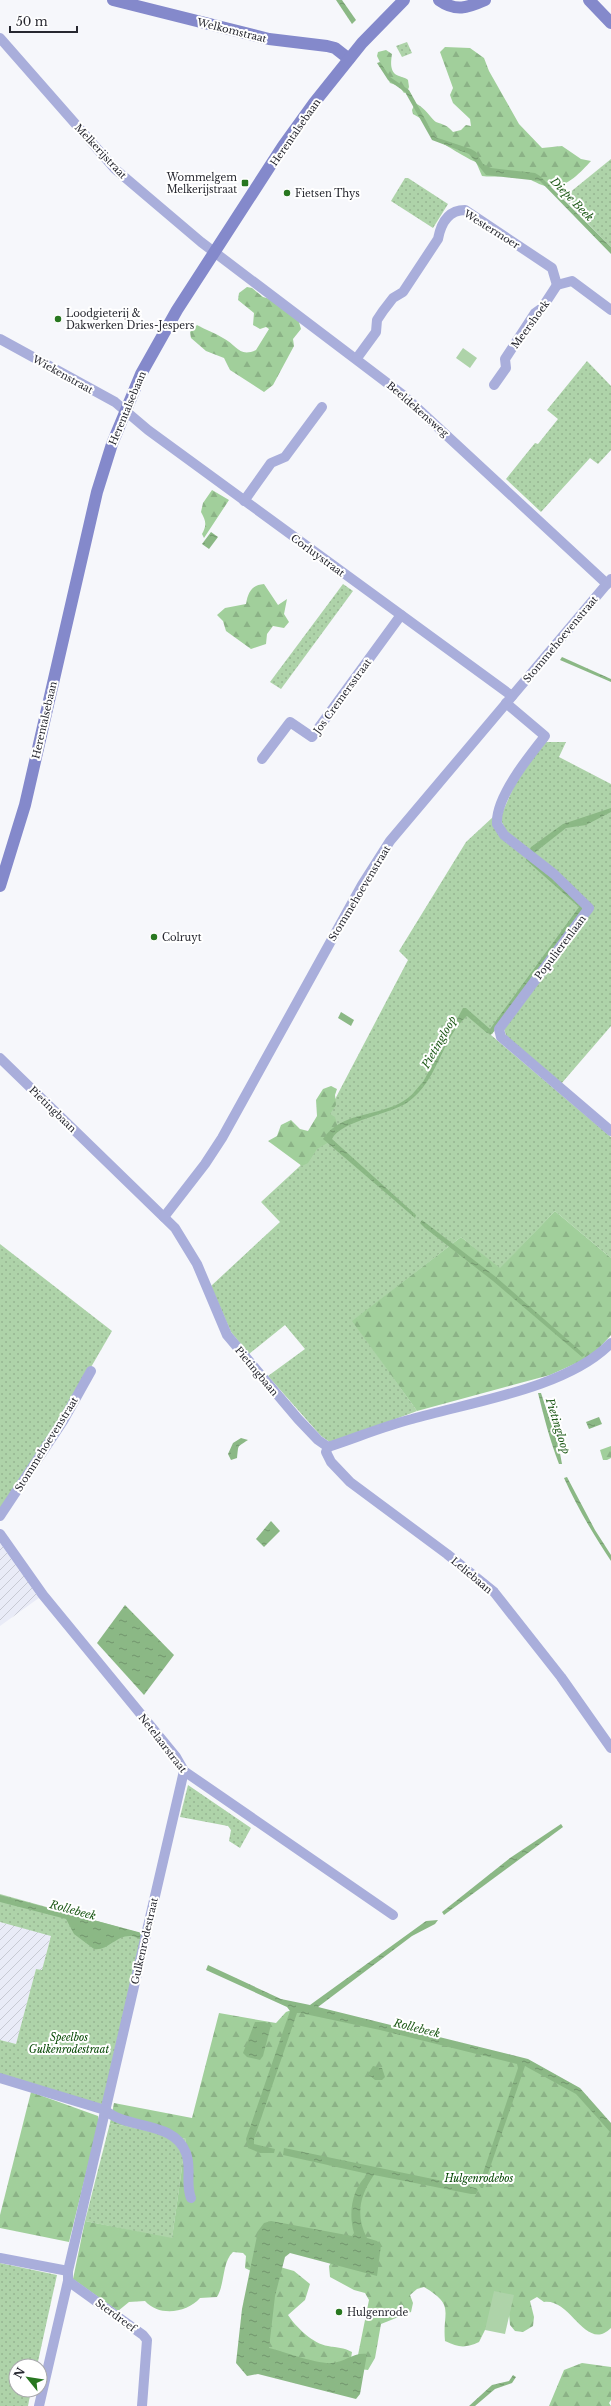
<svg xmlns="http://www.w3.org/2000/svg" width="611" height="2406" font-family="'Libre Baskerville',serif">
<style>
.industrial{fill:url(#industrial-furrows)}
.green{fill:url(#green-dots)}
.forest{fill:url(#forest-firs)}
.pitch{fill:#aed3a9}
.water{fill:url(#water-ripples)}
.lines{fill:none;stroke-linecap:round;stroke-linejoin:round}
.street{stroke:#a9aedb;stroke-width:10}
.secondary{stroke:#8489cb;stroke-width:12}
.poi-dot{fill:#287720;stroke:#fff;stroke-width:1.5}
.labels{text-anchor:middle;stroke-width:4;stroke-linejoin:round;paint-order:stroke}
.street-label{font-size:10px;fill:#272830;stroke:#fff}
.poi-label{font-size:10px;fill:#272830;stroke:#fff;text-anchor:start}
.park-label{font-size:10px;font-style:italic;fill:#034600;stroke:#fff}
.water-label{font-size:11px;font-style:italic;fill:#1d5917;stroke:#fff}
</style>
<defs>
<pattern id="industrial-furrows" width="10" height="10" patternUnits="userSpaceOnUse"><rect width="10" height="10" fill="#e9ebf7"/><path d="M-1 1l2-2M0 10L10 0M9 11l2-2" fill="none" stroke="#c8cad4"/></pattern>
<pattern id="green-dots" width="8" height="8" patternUnits="userSpaceOnUse"><rect width="8" height="8" fill="#aed3a9"/><path d="M2 2h.1M6 6h.1" fill="none" stroke="#96b592" stroke-width="1.8" stroke-linecap="round"/></pattern>
<pattern id="forest-firs" width="22" height="20" patternUnits="userSpaceOnUse"><rect width="22" height="20" fill="#a1cf9b"/><path d="M5 1l3.5 6h-7zM16 11l3.5 6h-7z" fill="#8bb286"/></pattern>
<pattern id="water-ripples" width="26" height="14" patternUnits="userSpaceOnUse"><rect width="26" height="14" fill="#8bb885"/><path d="M2 4q2-2 4 0t4 0M15 11q2-2 4 0t4 0" fill="none" stroke="#72966d"/></pattern>
</defs>
<rect width="100%" height="100%" fill="#f6f7fb"/>
<g class="industrial">
<path d="M0,1534l43,61 -43,31z"/>
<path d="M0,1922l51,13 -9,36 -6,-2 -20,75 -16,-4z"/>
</g>
<g class="green">
<path d="M407,42l5,11 -10,4 -6,-11z"/>
<path d="M611,159v88l-48,-49z"/>
<path d="M405,178h3l40,26 -15,24 -42,-27z"/>
<path d="M587,361l24,25v64l-13,14 -8,-6 -49,54 -35,-33 29,-36 3,1 20,-25 -11,-9z"/>
<path d="M343,584l10,7 -72,98 -11,-7z"/>
<path d="M543,742h23l-7,15 52,27v242l-50,58 -54,-46 -3,-9 85,-115 -81,-79 -8,-17 14,-32z"/>
<path d="M493,817l38,41 54,51 -94,126 120,102v121l-56,-47 -55,58 -39,-32 -108,84 64,90 -86,32 -10,-7 -53,-60 37,-27 -20,-24 -36,29 -18,-22 -20,-46 69,-64 -19,-20 39,-36 108,-206 -9,-9 67,-109z"/>
<path d="M0,1244l112,87 -50,86 -62,95z"/>
<path d="M188,1785l63,43 -11,20 -11,-7 2,-11 -3,-4 -48,-9z"/>
<path d="M0,1894l140,39 5,5 -40,172 -105,-30v-40l16,4 20,-75 6,1 9,-34 -51,-14z"/>
<path d="M110,2123l76,16 -14,100 -87,-18z"/>
<path d="M0,2263l57,12 -20,91h-21v24h15l-3,16h-28z"/>
</g>
<g class="forest">
<path d="M445,47l25,1 14,10 5,13 30,53 23,24 20,-2 19,13 10,2c-11,12 -27,30 -46,25 -8,-2 -15,-8 -23,-9 -14,-3 -26,1 -40,-1l-6,-14c-5,-1 -37,-21 -43,-25 -3,-13 -9,-17 -20,-23l-1,-4 3,-7c10,4 17,17 21,19 8,3 11,3 17,10l8,-2 5,-5 5,1 -1,-7 -17,-16 -3,-8 3,-7 -13,-36z"/>
<path d="M386,50l6,4c-1,7 -3,19 7,22 4,2 6,1 9,4l1,7 -2,5 -3,1 -5,-7 -9,-3 -13,-27 1,-4z"/>
<path d="M247,287l5,1 11,9 7,2 28,20 3,10 -8,10 1,7 -21,39 -9,7 -34,-22 -6,-12 -18,-7 -15,-13 -1,-6 7,-7c9,5 18,8 26,13 14,7 16,20 33,12l13,-21 -3,-2 -6,2 -7,-4 1,-12 -16,-13 1,-7z"/>
<path d="M212,490l17,10 -25,38 -2,-4c5,-9 4,-13 -1,-22l2,-9z"/>
<path d="M264,584l14,21 9,-6 -3,15 5,8 -5,6 -11,-2 -6,8 -1,10 -15,5 -25,-18 -3,-10 -6,-6 8,-7 21,-4c2,-12 6,-19 18,-20z"/>
<path d="M331,1086l6,3 -2,6 1,10 -6,9 5,3 3,11 -9,14 -12,7 -9,14 -6,3 -34,-25 9,-5 4,-11 10,-5 9,9 8,2 9,-15 -1,-16 7,-11z"/>
<path d="M555,1211l56,47v77l-19,21 -42,19 -133,36 -65,-90 109,-84 39,31z"/>
<path d="M611,1446v12l-4,2h-4l-3,-10z"/>
<path d="M294,2009l228,53 66,37 23,26v203c-25,25 -40,-30 -67,-26l-7,-5 -7,4 4,16 -1,9 -10,6 -8,-1 -5,-6 -1,-11 -24,16 -6,12c-13,6 -20,6 -34,-1 -3,-30 11,-35 -21,-54l-7,2 -7,6 3,8 -2,9 -30,12 -6,34 -7,12 -9,-1 -2,-9 12,-60 -4,-7 -11,-3 -24,-13 -1,-11 3,-5 -18,-25 -59,37 -10,-5 1,-12 -3,-3 -10,-1c-11,10 -8,32 -16,45l-17,1c-13,15 -41,19 -55,3l-16,1 -11,9 -45,-32 12,-58 87,17 14,-99 -76,-16 4,-20 78,15 27,-105 57,10 10,-11z"/>
<path d="M31,2092l67,24 1,5 -30,121 -69,-14v-13z"/>
<path d="M280,2267l14,4 16,13 -5,16 -17,15c8,12 25,29 40,31 10,2 15,1 24,6l-2,13 -7,7 -77,-22 4,-60z"/>
<path d="M582,2363l29,4v33l-2,3 2,3h-62l15,-36z"/>
</g>
<g class="pitch">
<path d="M463,348l14,10 -7,10 -14,-10z"/>
<path d="M494,2291l20,4 -9,39 -20,-4z"/>
</g>
<g class="water">
<path d="M336,0h6l14,20 -4,4z"/>
<path d="M380,62l10,15 19,13 26,47 36,12 5,3 7,12 8,4 44,5 5,3 71,71v7l-71,-73 -54,-6 -17,-21 -37,-14 -27,-48 -17,-12 -11,-17z"/>
<path d="M211,532l7,5 -9,12 -7,-5z"/>
<path d="M562,657l49,22v3l-51,-22z"/>
<path d="M611,808v4l-25,13 -20,3 -33,26 -4,-3 2,-4 32,-23z"/>
<path d="M527,855l55,50v5l-90,124 -5,-1 -20,-17c-26,23 -29,65 -59,86 -16,12 -68,19 -76,37l84,76 -1,3 -92,-79c18,-28 57,-22 82,-39 7,-4 12,-12 18,-18l40,-74h3l24,21 89,-122 -53,-47z"/>
<path d="M341,1012l13,8 -3,6 -13,-8z"/>
<path d="M422,1220l74,57 89,78 -3,2 -89,-76 -68,-53 -5,-5z"/>
<path d="M541,1393l18,55 3,16h-3c-9,-23 -15,-47 -21,-71z"/>
<path d="M599,1417l3,7 -13,5 -3,-7z"/>
<path d="M241,1438l7,2c-12,8 -9,4 -11,18l-6,2 -3,-6 5,-11z"/>
<path d="M567,1477l28,53 16,25v6c-18,-27 -34,-54 -47,-83z"/>
<path d="M271,1521l9,10 -16,16 -8,-8z"/>
<path d="M125,1605l49,50 -30,40 -47,-52z"/>
<path d="M561,1824l2,3 -119,88 -2,-3 68,-54z"/>
<path d="M0,1895l142,38 -2,6c-3,-1 -6,-3 -9,-3 -15,-1 -23,15 -37,13l-20,-15 -8,-15 -66,-17z"/>
<path d="M438,1920l-3,4 -23,12 -94,71 210,52 52,29 31,35v10l-35,-39 -51,-28 -42,122h-2l-2,-3 39,-117 -1,-4 -137,-34 -80,-17h-3l-43,126v5l21,5 -1,4h-14l-12,-5 -2,-9 44,-128 -3,-4 -81,-37 2,-5 73,34 29,6 116,-84z"/>
<path d="M255,2022h10l6,3 -8,31 -3,4 -13,-3 -4,-4z"/>
<path d="M373,2066l9,2 3,9 -3,3h-7l-7,-6z"/>
<path d="M284,2148l192,40 2,2 -2,4h-5l-97,-19c-14,20 -19,40 -7,63l10,3 4,4 -4,31 -87,-23 -5,4 -10,39 -6,52c17,4 46,16 63,15 13,-1 22,-11 35,-9l-7,40 -4,5 -98,-25 -11,2 -11,-13 6,-54 16,-78 6,-8 7,-2 81,15 2,-3c-6,-20 -2,-45 14,-59l-85,-19z"/>
<path d="M513,2375l3,2 -4,6 -17,6 -20,17h-6l23,-21 17,-4z"/>
</g>
<g class="lines">
<g class="street">
<path d="M0,38l115,131 86,73 202,153 204,189"/>
<path d="M0,339l115,63 33,28 364,266"/>
<path d="M357,358l19,-26 1,-12 6,-9 10,-13 10,-6 35,-53c3,-16 10,-29 27,-29l87,58 5,17 15,-4 39,29"/>
<path d="M494,385l12,-17 -1,-9 30,-46 7,-5 15,-23"/>
<path d="M244,501l27,-38 14,-6 37,-50"/>
<path d="M506,703l39,33c-16,20 -50,62 -48,88l7,11 50,39 35,34 -90,121 2,8 110,94"/>
<path d="M262,759l28,-37 22,15 89,-122"/>
<path d="M0,1058l175,170 22,36 30,71 71,84 20,21 10,7"/>
<path d="M164,1217l41,-53 17,-26 140,-253 28,-44 221,-262"/>
<path d="M328,1447l-2,5 5,10 19,20 97,72 47,38 67,85 50,71"/>
<path d="M328,1447c28,-9 56,-21 84,-28 59,-17 156,-31 199,-76"/>
<path d="M0,1516l63,-95 28,-50"/>
<path d="M0,1534l43,61 133,162 8,14 209,144"/>
<path d="M0,2078l105,32c22,20 69,10 81,43 6,15 -1,30 5,45"/>
<path d="M0,2258l68,13"/>
<path d="M68,2281l75,54 4,5 -5,66"/>
<path d="M39,2406l29,-125v-10l116,-500"/>
</g>
<g class="secondary">
<path d="M113,0l156,39 58,7 8,2 14,11"/>
<path d="M439,0c17,12 28,8 46,0"/>
<path d="M589,0l22,23"/>
<path d="M0,886l25,-81 72,-313 15,-48 29,-70 36,-64 106,-164 31,-43 48,-60 42,-43"/>
</g>
</g>
<g class="poi-dot">
<rect x="241" y="179" width="8" height="8" rx="2"/>
<circle cx="287" cy="193" r="4"/>
<circle cx="58" cy="319" r="4"/>
<circle cx="154" cy="937" r="4"/>
<circle cx="339" cy="2312" r="4"/>
</g>
<g class="labels">
<g class="street-label">
<text transform="translate(232 30) rotate(14)" y="4">Welkomstraat</text>
<text transform="translate(295 132) rotate(-55)" y="4">Herentalsebaan</text>
<text transform="translate(101 151) rotate(47)" y="4">Melkerijstraat</text>
<text transform="translate(492 229) rotate(32)" y="4">Westermoer</text>
<text transform="translate(530 324) rotate(-54)" y="4">Meershoek</text>
<text transform="translate(63 374) rotate(29)" y="4">Wiekenstraat</text>
<text transform="translate(127 408) rotate(-67)" y="4">Herentalsebaan</text>
<text transform="translate(418 409) rotate(41)" y="4">Beeldekensweg</text>
<text transform="translate(318 555) rotate(36)" y="4">Corluystraat</text>
<text transform="translate(560 639) rotate(-50)" y="4">Stommehoevenstraat</text>
<text transform="translate(342 696) rotate(-54)" y="4">Jos Cremersstraat</text>
<text transform="translate(44 720) rotate(-77)" y="4">Herentalsebaan</text>
<text transform="translate(359 893) rotate(-59)" y="4">Stommehoevenstraat</text>
<text transform="translate(560 947) rotate(-53)" y="4">Populierenlaan</text>
<text transform="translate(53 1109) rotate(44)" y="4">Pietingbaan</text>
<text transform="translate(257 1371) rotate(50)" y="4">Pietingbaan</text>
<text transform="translate(46 1444) rotate(-58)" y="4">Stommehoevenstraat</text>
<text transform="translate(472 1575) rotate(40)" y="4">Leliebaan</text>
<text transform="translate(163 1743) rotate(52)" y="4">Netelaarstraat</text>
<text transform="translate(144 1941) rotate(-77)" y="4">Gulkenrodestraat</text>
<text transform="translate(116 2315) rotate(36)" y="4">Sterdreef</text>
</g>
<g class="poi-label">
<text x="237" y="181" text-anchor="end">Wommelgem<tspan x="237" dy="12">Melkerijstraat</tspan></text>
<text x="295" y="197">Fietsen Thys</text>
<text x="66" y="317">Loodgieterij &amp;<tspan x="66" dy="12">Dakwerken Dries-Jespers</tspan></text>
<text x="162" y="941">Colruyt</text>
<text x="347" y="2316">Hulgenrode</text>
</g>
<g class="park-label">
<text x="69" y="2041">Speelbos<tspan x="69" dy="12">Gulkenrodestraat</tspan></text>
<text x="479" y="2182">Hulgenrodebos</text>
</g>
<g class="water-label">
<text transform="translate(572 199) rotate(46)" y="4">Diepe Beek</text>
<text transform="translate(439 1042) rotate(-60)" y="4">Pietingloop</text>
<text transform="translate(558 1426) rotate(73)" y="4">Pietingloop</text>
<text transform="translate(73 1910) rotate(15)" y="4">Rollebeek</text>
<text transform="translate(417 2028) rotate(14)" y="4">Rollebeek</text>
</g>
</g>
<g transform="translate(28 2378) rotate(300)"><circle r="19" fill="#ffffff" stroke="#a9a9ac"/>
<path d="M0-3L7 15L0 10L-7 15Z" fill="#287720"/>
<text y="-6" font-size="11" font-weight="bold" text-anchor="middle" fill="#272830">N</text>
</g>
<path d="M10 26v6h67v-6" fill="none" stroke="#272830" stroke-width="2"/>
<text x="16" y="26" font-size="12" fill="#272830" stroke="#ffffff" stroke-width="3" paint-order="stroke">50 m</text>
</svg>
